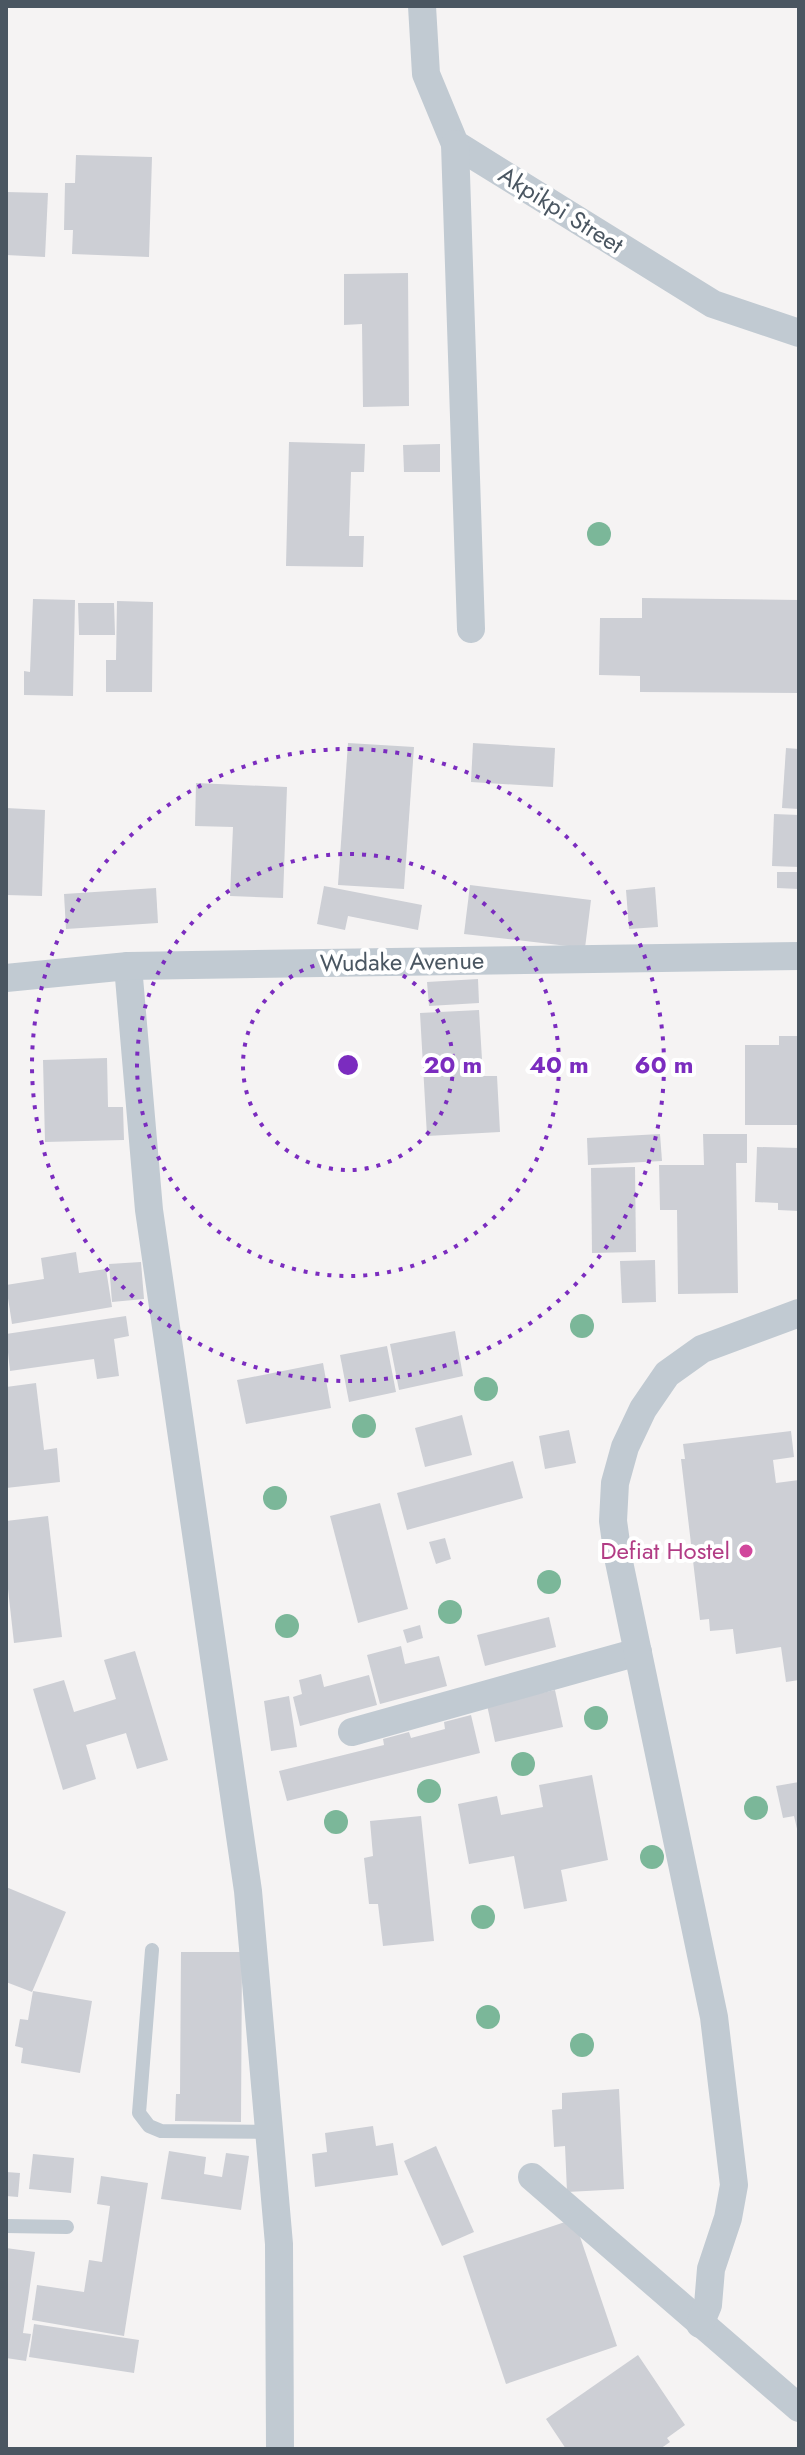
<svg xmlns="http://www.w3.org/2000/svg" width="805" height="2455" font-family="Jost,sans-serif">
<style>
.building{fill:#cdcfd5}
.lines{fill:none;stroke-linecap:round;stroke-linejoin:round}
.service{stroke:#c1cad2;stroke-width:14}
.minor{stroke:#c1cad2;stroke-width:28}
.tree{fill:#7bb799}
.ring{fill:none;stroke:#7b2cbf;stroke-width:4;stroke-dasharray:4 8}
.hotel-dot{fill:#d1479c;stroke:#fff;stroke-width:3}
.labels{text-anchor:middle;stroke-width:8;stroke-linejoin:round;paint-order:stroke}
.street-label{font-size:24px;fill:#4a5661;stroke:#fff}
.hotel-label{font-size:24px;fill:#b23c85;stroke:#fff;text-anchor:end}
.centre{fill:#7b2cbf;stroke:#fff;stroke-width:4}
.ring-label{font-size:24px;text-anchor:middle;font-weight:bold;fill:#7b2cbf;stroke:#fff;stroke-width:8;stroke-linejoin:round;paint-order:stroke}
</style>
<rect width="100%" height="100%" fill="#f5f3f3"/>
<g class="building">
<path d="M76,155l76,2 -3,100 -77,-3 1,-24h-9l1,-47h10z"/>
<path d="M6,192l42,1 -3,64 -39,-2z"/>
<path d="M408,273l1,133 -46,1 -1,-83 -18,1v-51z"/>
<path d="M289,442l76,2 -1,28h-13l-2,64h15l-1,31 -77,-1z"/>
<path d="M440,444v28h-36l-1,-27z"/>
<path d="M642,598l157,2v93l-159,-1v-16l-41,-1 1,-57h42z"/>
<path d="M33,599l42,1 -2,96 -49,-1v-24l6,1z"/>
<path d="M117,601l36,1 -1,90h-46v-32h10z"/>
<path d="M78,603h36l1,32h-36z"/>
<path d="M348,743l66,4 -10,142 -66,-4z"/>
<path d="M473,743l82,5 -2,39 -82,-5z"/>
<path d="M786,748l13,1v60l-17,-1z"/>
<path d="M196,783l91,4 -4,111 -53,-2 3,-69 -38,-1z"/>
<path d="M6,808l39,2 -3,86 -36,-1z"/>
<path d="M774,814l25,1v52l-27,-1z"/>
<path d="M777,872h22v17l-22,-1z"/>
<path d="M470,885l121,15 -6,48 -121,-14z"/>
<path d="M324,886l98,19 -4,25 -70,-14 -3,14 -28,-6z"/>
<path d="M655,887l3,40 -29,2 -3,-39z"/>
<path d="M156,888l2,35 -92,6 -2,-35z"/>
<path d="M478,979l1,24 -50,3 -2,-24z"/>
<path d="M479,1010l4,66h14l3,56 -73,4 -7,-123z"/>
<path d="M779,1036h20v89h-54v-80h34z"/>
<path d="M107,1058l1,49h15l1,33 -79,2 -2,-82z"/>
<path d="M660,1134l2,27 -74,4 -1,-27z"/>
<path d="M703,1134h44v29h-11l2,130 -60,1 -1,-84h-17l-1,-45h45z"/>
<path d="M757,1147l42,1v63l-21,-1v-7l-23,-1z"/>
<path d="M635,1167l1,85 -44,1 -1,-85z"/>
<path d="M76,1252l3,21 27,-4 6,38 -100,17 -6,-39 38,-6 -3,-21z"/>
<path d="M655,1260l1,42 -34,1 -2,-42z"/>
<path d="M141,1262l3,37 -32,3 -3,-38z"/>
<path d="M126,1316l3,20 -15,3 5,37 -22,3 -3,-20 -84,12 -4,-37z"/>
<path d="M455,1331l8,45 -64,14 -9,-46z"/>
<path d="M387,1346l9,46 -47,10 -9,-47z"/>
<path d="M323,1363l8,45 -85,16 -9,-44z"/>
<path d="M36,1383l8,67 13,-2 3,34 -54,6v-101z"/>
<path d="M462,1415l10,40 -47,12 -10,-39z"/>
<path d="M569,1430l7,33 -31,6 -6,-33z"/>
<path d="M791,1431l3,26 -21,3 3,23 23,-3v200l-13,2 -5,-35 -45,7 -3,-25 -23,2 -1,-12 -9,1 -19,-161h4l-2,-15z"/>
<path d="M513,1461l10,37 -116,32 -10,-37z"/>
<path d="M380,1503l28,106 -50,14 -28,-107z"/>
<path d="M48,1516l14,121 -48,6 -8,-72v-50z"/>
<path d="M445,1538l6,21 -15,5 -7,-22z"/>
<path d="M549,1617l7,30 -71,19 -8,-31z"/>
<path d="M420,1625l3,13 -16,5 -4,-13z"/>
<path d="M401,1646l4,18 34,-8 8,30 -67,18 -13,-49z"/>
<path d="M135,1651l33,109 -31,9 -11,-36 -40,12 10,34 -33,11 -30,-101 31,-9 10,32 42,-13 -12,-39z"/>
<path d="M321,1674l3,13 45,-12 8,30 -77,21 -7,-29 9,-3 -3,-14z"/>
<path d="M555,1690l8,37 -68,15 -8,-37z"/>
<path d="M289,1696l8,51 -26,4 -7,-50z"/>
<path d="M471,1715l9,38 -193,48 -8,-30 105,-26 -1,-6 26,-7 2,6 34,-9 -1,-7z"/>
<path d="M592,1775l16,85 -47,10 6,31 -43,8 -10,-53 -45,8 -11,-60 39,-8 4,19 42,-8 -4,-22z"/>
<path d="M799,1782v51h-1l-4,-17 -11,2 -7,-32z"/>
<path d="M421,1816l13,125 -51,5 -5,-42h-9l-5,-46 9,-2 -3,-35z"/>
<path d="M6,1887l60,25 -34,80 -26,-10z"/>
<path d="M181,1952h61l-1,170 -66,-1 1,-27h4z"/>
<path d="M33,1991l59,10 -12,72 -59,-10 2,-15 -8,-2 5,-27 8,1z"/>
<path d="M619,2089l5,100 -57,3 -2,-46 -11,1 -2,-37 10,-1v-16z"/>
<path d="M373,2126l3,20 17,-3 5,32 -83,12 -3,-33 15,-2 -2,-19z"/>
<path d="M436,2146l38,86 -32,14 -38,-85z"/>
<path d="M169,2151l37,6 -2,17 18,3 4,-24 23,3 -8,54 -80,-11z"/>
<path d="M33,2154l41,4 -3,35 -42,-4z"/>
<path d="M6,2172l14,1 -2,24 -12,-1z"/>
<path d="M101,2176l47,7 -24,153 -92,-16 5,-35 47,7 5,-32 13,2 8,-56 -13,-2z"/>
<path d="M574,2219l43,127 -111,38 -43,-128z"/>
<path d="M6,2248l29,4 -12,81 8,1 -5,27 -20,-3z"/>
<path d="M34,2324l105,16 -5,33 -105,-16z"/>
<path d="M638,2355l47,70 -18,13 3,4 -10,7h-94l-20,-30z"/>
</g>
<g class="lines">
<g class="service">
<path d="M152,1950l-13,163 10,13 12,5 109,1"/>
<path d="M6,2226l61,1"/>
</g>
<g class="minor">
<path d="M422,6l4,68 29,70 258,160 86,29"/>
<path d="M455,144l16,485"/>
<path d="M128,966l21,244 99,681 31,353 1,205"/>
<path d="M6,978l122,-12 671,-10"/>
<path d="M352,1732l286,-80"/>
<path d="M532,2177l267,231"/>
<path d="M700,2324l8,-19 3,-36 17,-51 6,-33 -20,-168 -96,-460 -5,-36 2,-38 10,-36 18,-38 24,-35 35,-25 97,-36"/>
</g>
</g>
<g class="tree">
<circle cx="599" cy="534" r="12"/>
<circle cx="582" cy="1326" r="12"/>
<circle cx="486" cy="1389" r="12"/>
<circle cx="364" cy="1426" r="12"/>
<circle cx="275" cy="1498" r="12"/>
<circle cx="549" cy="1582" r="12"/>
<circle cx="450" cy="1612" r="12"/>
<circle cx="287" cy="1626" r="12"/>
<circle cx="596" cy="1718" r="12"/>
<circle cx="523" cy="1764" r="12"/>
<circle cx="429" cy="1791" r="12"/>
<circle cx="756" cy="1808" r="12"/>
<circle cx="336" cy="1822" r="12"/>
<circle cx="652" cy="1857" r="12"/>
<circle cx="483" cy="1917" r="12"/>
<circle cx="488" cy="2017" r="12"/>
<circle cx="582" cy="2045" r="12"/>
</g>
<g class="ring">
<circle cx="348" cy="1065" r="105"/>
<circle cx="348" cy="1065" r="211"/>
<circle cx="348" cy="1065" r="316"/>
</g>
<circle class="hotel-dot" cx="746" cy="1551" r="8"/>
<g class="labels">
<g class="street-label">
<text transform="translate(561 210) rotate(32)" y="8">Akpikpi Street</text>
<text transform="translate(402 962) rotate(-1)" y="8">Wudake Avenue</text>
</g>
<g class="hotel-label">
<text x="730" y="1559">Defiat Hostel</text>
</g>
</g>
<circle cx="348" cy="1065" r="12" class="centre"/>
<g class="ring-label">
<text x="453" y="1073">20 m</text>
<text x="559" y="1073">40 m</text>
<text x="664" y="1073">60 m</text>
</g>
<rect width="805" height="2455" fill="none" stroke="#4a5661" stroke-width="16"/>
</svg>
